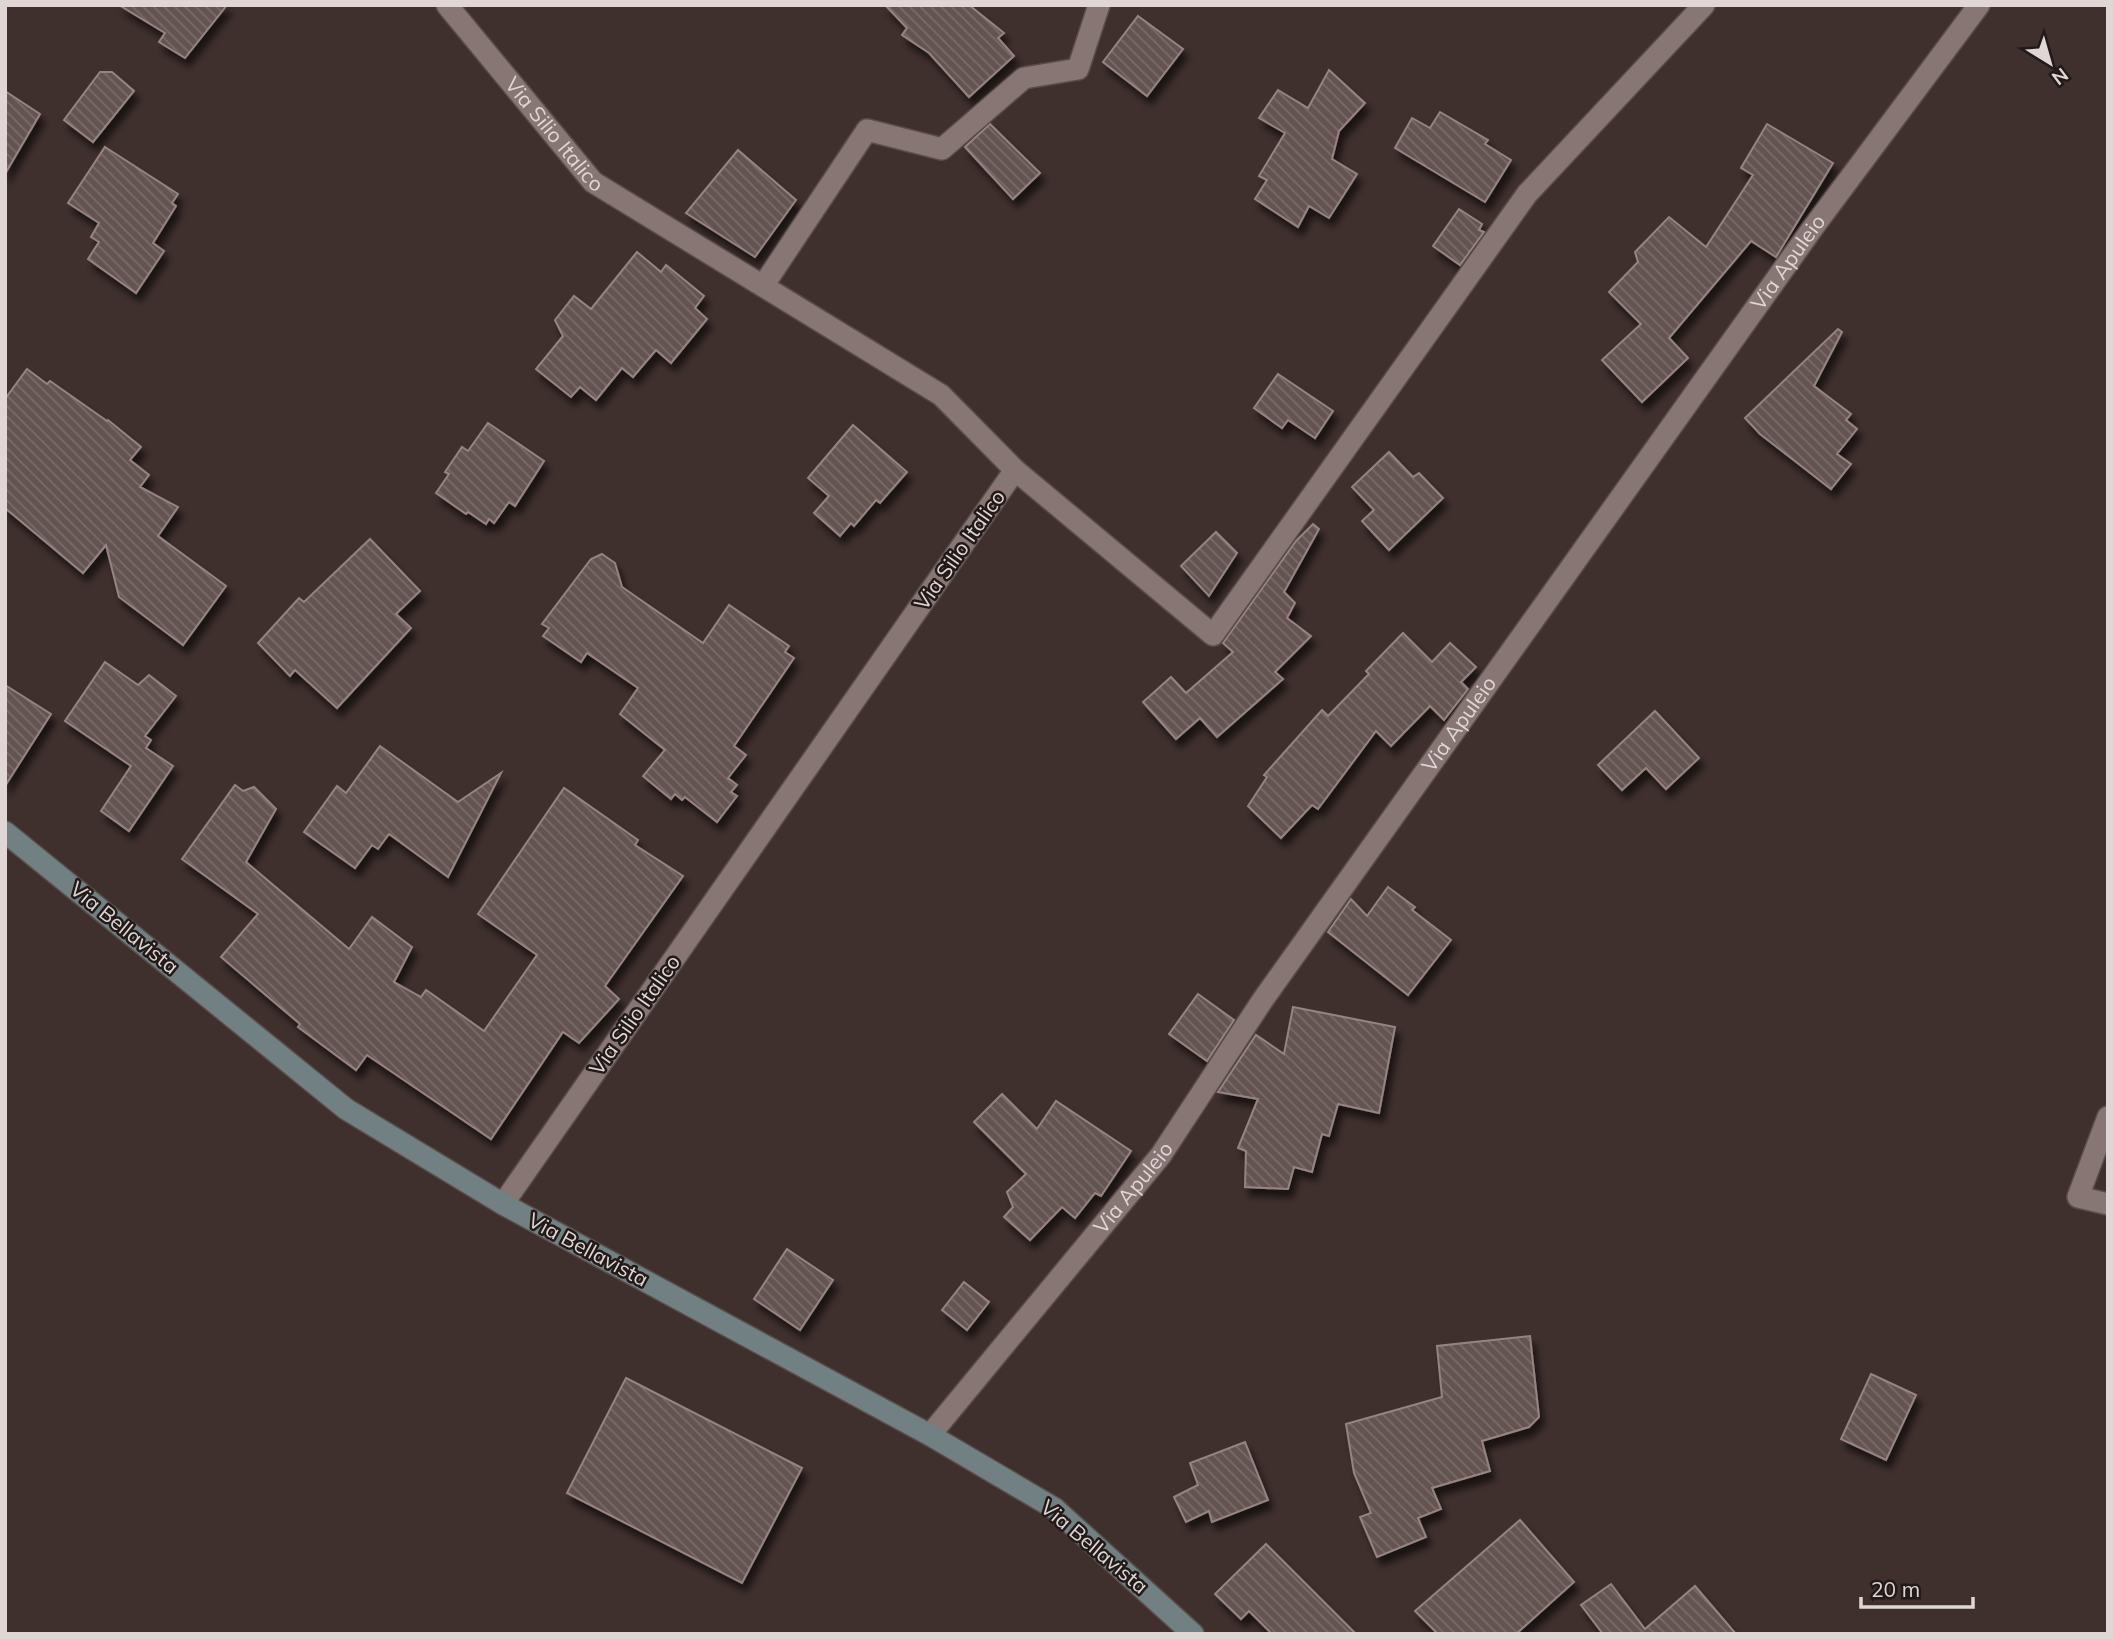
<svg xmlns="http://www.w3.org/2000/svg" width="2113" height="1639" font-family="Mulish,sans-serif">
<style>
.building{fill:url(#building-back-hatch);stroke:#968382;stroke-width:2;filter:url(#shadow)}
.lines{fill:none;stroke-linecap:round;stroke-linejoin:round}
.street-casing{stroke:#594d4b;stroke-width:24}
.secondary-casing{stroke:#594d4b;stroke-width:24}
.street{stroke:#887674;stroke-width:21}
.secondary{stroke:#718082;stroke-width:21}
.labels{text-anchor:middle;stroke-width:5;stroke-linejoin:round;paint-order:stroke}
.street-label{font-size:21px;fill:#e0d6d5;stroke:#211a19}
</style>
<defs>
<pattern id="building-back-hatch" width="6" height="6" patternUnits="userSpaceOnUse" patternTransform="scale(1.75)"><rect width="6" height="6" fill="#645351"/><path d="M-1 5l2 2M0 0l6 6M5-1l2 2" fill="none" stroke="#7a6b69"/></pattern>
<filter id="shadow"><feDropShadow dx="4.5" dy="8" stdDeviation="3.5" flood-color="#0009"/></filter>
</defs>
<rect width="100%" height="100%" fill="#3f302e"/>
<g class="building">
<path d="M119,5h108l-42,53 -26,-16 6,-9z"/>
<path d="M885,5h84l35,28 -6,5 16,18 -45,41 -40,-44 -27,-18 5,-7z"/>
<path d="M1138,16l45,33 -36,47 -44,-34z"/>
<path d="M1329,70l36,33 -26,28 -7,28 25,15 -28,44 -20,-12 -11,21 -43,-28 12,-19 -8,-4 26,-43 -26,-15 19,-28 30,18z"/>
<path d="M100,72h12l22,19 -41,51 -29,-22z"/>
<path d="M5,91l35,23 -35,60z"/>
<path d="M1440,112l48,28 -3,4 26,16 -26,42 -90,-54 17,-30 18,10z"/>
<path d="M990,124l50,49 -27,26 -48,-52z"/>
<path d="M1767,124l66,39 -57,94 -25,-16 -82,97 19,20 -46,44 -40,-42 39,-36 -32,-32 29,-30 -3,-10 34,-35 37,30 47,-72 -12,-7z"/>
<path d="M105,147l73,47 -6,9 4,3 -23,37 11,8 -28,42 -48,-34 11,-17 -8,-5 8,-14 -31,-20z"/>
<path d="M738,150l58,50 -41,57 -69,-44z"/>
<path d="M1459,209l23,15 -3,6 5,2 -24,33 -27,-19z"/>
<path d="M637,252l24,20 5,-7 38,31 -9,12 12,11 -36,44 -15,-13 -23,27 -11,-9 -26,32 -16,-13 -9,10 -35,-28 27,-33 -8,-16 19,-24 17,13z"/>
<path d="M1838,329l4,3 -28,54 37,28 -5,6 11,9 -20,25 14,10 -20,25 -71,-55 -15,-16z"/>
<path d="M27,369l20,15 3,-3 57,40 1,-1 33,27 -11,13 19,15 -9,12 38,20 -20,29 68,50 -43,59 -64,-48 -13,-52 -23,28 -78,-65v-109z"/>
<path d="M1278,374l55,37 -18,27 -27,-18 -6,8 -28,-20z"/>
<path d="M488,423l56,38 -29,45 -6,-4 -15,21 -5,-4 -3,5 -18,-12 -2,2 -30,-21 13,-19 -4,-2 17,-25 6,4z"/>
<path d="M853,425l54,47 -27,31 -4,-3 -22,26 -3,-3 -11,13 -26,-23 15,-17 -21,-18z"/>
<path d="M1389,452l24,25 6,-4 24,25 -54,52 -27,-29 12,-11 -22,-23z"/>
<path d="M1313,524l6,5 -35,63 11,11 -8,15 24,18 -36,36 8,7 -66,58 -17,-19 -24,21 -33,-37 28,-25 15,16 47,-41 -10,-9 73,-102z"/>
<path d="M1216,532l21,21 -28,43 -28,-30z"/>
<path d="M370,539l50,52 -24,23 15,14 -74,80 -42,-38 -5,6 -32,-33 41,-45 5,4z"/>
<path d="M602,554l13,9 7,24 81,56 26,-38 60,41 -4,6 9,6 -60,88 12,9 -18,23 9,7 -6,7 6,4 -20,26 -32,-25 -3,3 -7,-6 -4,5 -28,-23 22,-26 -45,-36 18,-26 -51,-35 -6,9 -38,-26 6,-8 -7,-4 49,-65z"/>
<path d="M1403,633l29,29 18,-19 26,24 -15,15 7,7 -24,31 -14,-14 -39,40 -15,-15 -58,78 -6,-4 -31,33 -33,-32 19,-29 -3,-2 58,-65 6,6 41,-42 -3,-3z"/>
<path d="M105,662l33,23 11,-10 27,21 -31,40 6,4 -5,8 27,18 -44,65 -28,-20 30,-45 -66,-45z"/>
<path d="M5,685l46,29 -46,72z"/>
<path d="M1655,711l44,47 -33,31 -20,-21 -24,22 -24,-25z"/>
<path d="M380,746l78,56 43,-29 -53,104 -59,-43 -11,15 -6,-4 -17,23 -51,-36 33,-46 9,7z"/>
<path d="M235,785l8,6 11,-4 22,22 -30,53 103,87 23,-32 40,30 -18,35 27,15 5,-7 58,41 53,-76 -59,-41 86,-126 74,52 -3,5 48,31 -78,110 14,13 -40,44 -16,-11 -72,107 -124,-84 -11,15 -58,-43 2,-3 -79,-67 37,-43 -76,-55z"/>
<path d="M1388,887l27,20 -3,3 39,30 -43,55 -80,-63 23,-33 16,17z"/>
<path d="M1198,994l36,26 -27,41 -38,-27z"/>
<path d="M1293,1007l102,20 -16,86 -41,-9 -9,32 -7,-2 -10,38 -18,-5 -6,22 -43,-2 1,-36 -8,-3 20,-49 -40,-7 38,-57 28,19z"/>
<path d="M1002,1094l35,35 19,-28 75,50 -30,45 -6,-3 -20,25 -13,-11 -32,33 -26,-23 9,-10 -6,-15 19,-18 -52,-52z"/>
<path d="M787,1249l46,31 -33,50 -46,-31z"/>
<path d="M964,1282l25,20 -22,28 -25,-20z"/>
<path d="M1530,1336l9,81 -10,10 -47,14 8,30 -58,17 9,21 -23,9 8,19 -49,20 -17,-40 11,-4 -17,-40 -8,-49 96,-27 -5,-51z"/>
<path d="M1871,1374l45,21 -30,65 -45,-21z"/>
<path d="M626,1378l176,90 -60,115 -175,-90z"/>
<path d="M1245,1442l23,58 -56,22 -3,-11 -23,11 -12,-25 24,-12 -8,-22z"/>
<path d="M1520,1520l54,62 -58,52h-78l-23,-23z"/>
<path d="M1266,1544l90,90h-84l-23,-23 -8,8 -26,-25z"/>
<path d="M1611,1584l34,45 50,-43 41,48h-133l-22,-29z"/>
</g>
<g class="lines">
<g class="street-casing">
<g id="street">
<path id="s1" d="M447,5l146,177 348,213 74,75 -512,734"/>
<path d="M763,286l104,-156 75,19 82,-71 54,-9 21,-64"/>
<path d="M1015,470l198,165 314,-441 177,-189"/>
<path d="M2108,1117l-30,80 30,7"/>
<path id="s2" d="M930,1435l231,-280 101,-154 550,-772 167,-224"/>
</g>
</g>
<g class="secondary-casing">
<path id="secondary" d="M5,832l341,277 157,95 427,231 124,73 139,126"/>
</g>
<use href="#street" class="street"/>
<use href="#secondary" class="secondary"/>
</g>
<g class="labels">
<g class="street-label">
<text dy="7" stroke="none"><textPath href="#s1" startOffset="168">Via Silio Italico</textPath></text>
<text dy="7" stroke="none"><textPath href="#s2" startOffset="1454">Via Apuleio</textPath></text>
<text transform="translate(960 550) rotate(-55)" y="7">Via Silio Italico</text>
<text dy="7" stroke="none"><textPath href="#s2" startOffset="887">Via Apuleio</textPath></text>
<text transform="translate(124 928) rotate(39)" y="7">Via Bellavista</text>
<text transform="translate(635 1015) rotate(-55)" y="7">Via Silio Italico</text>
<text dy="7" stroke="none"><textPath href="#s2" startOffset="320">Via Apuleio</textPath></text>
<text transform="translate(588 1250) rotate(28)" y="7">Via Bellavista</text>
<text transform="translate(1094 1547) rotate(40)" y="7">Via Bellavista</text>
</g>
</g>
<rect width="2113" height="1639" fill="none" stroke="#e0d6d5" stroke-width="14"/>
<g transform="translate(2050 63) rotate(143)" stroke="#211a19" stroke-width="5" paint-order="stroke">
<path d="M0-5L12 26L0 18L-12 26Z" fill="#e0d6d5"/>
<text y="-10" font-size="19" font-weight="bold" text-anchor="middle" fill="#e0d6d5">N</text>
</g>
<path d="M1861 1597v10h112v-10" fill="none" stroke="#e0d6d5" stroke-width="3.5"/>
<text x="1871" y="1597" font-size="21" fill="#e0d6d5" stroke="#211a19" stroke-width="5" paint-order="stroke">20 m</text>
</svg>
